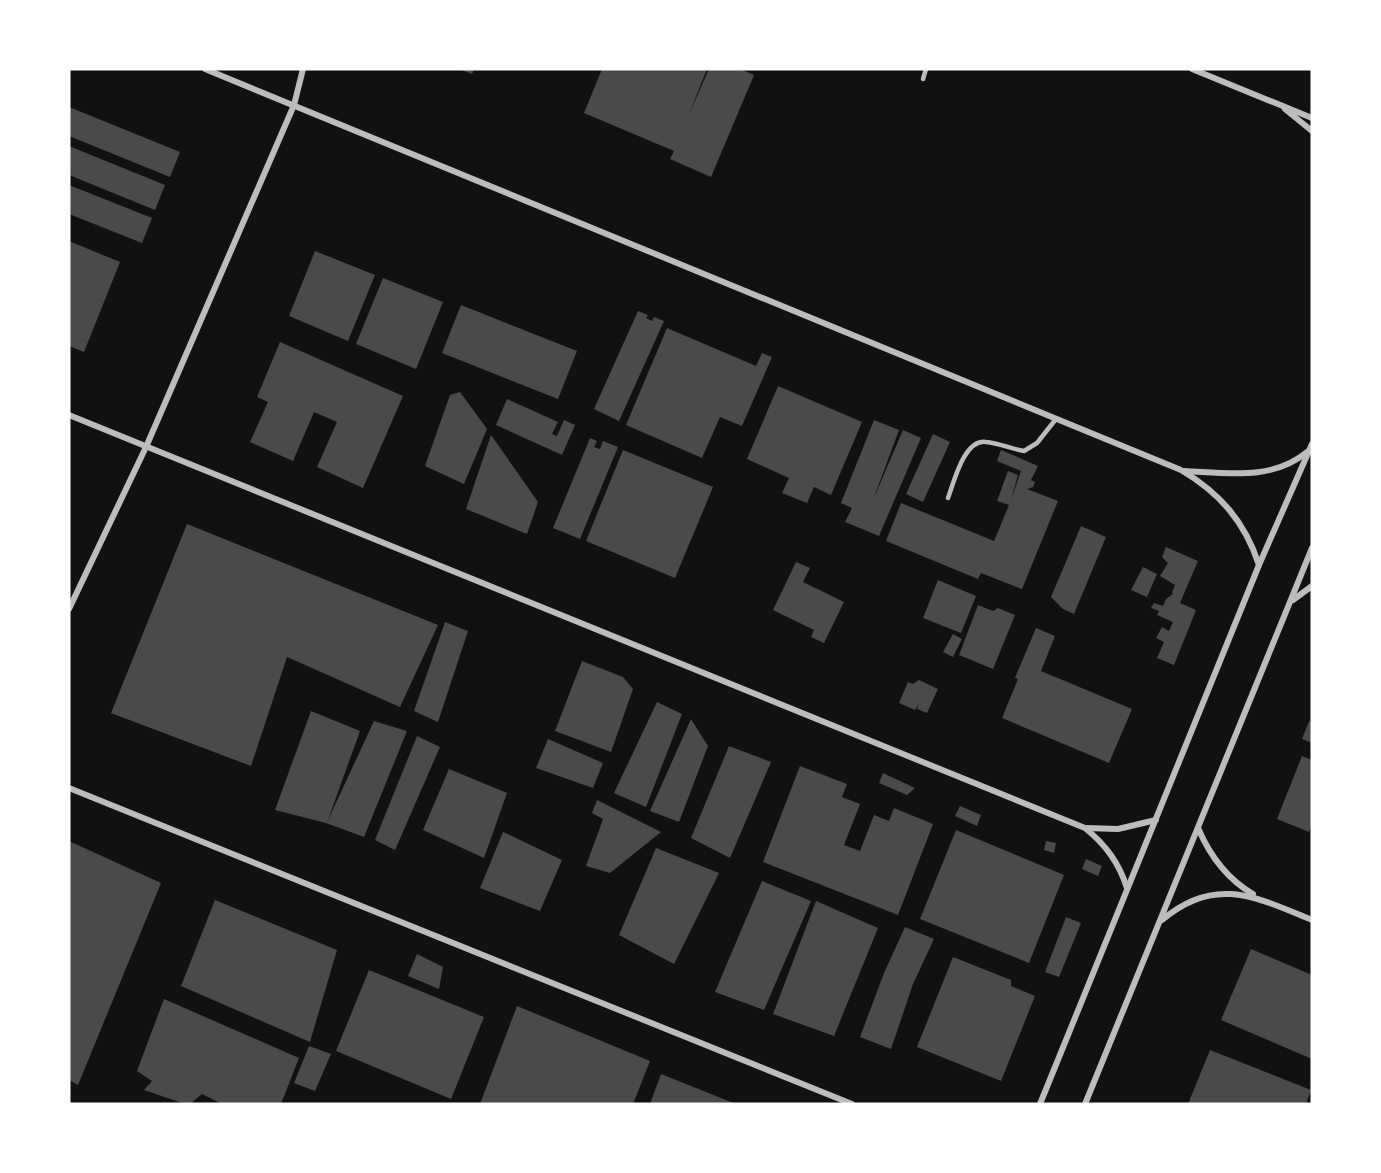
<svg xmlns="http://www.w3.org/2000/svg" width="1381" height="1173" font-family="'DejaVu Sans',sans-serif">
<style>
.building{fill:#4a4a4a}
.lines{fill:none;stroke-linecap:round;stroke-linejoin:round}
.service{stroke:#bcbcbc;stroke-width:4.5}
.minor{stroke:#bcbcbc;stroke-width:6}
</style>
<rect width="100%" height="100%" fill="#111"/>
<g class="building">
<path d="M459,69h15l-2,5z"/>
<path d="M602,69h105l-18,45 20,-45h31l14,6 -43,102 -41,-18 4,-8 -90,-38z"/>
<path d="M69,107l111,45 -10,25 -101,-41z"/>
<path d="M69,146l96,39 -10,25 -86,-35z"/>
<path d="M69,185l83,33 -10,25 -73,-29z"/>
<path d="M69,241l51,21 -36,90 -15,-6z"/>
<path d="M315,251l60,24 -27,66 -59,-25z"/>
<path d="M383,278l60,24 -27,67 -60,-25z"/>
<path d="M461,305l116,46 -19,48 -116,-46z"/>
<path d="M638,311l10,4 -2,3 6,3 2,-4 10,4 -45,100 -25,-12z"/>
<path d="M667,328l89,38 6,-13 10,4 -30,69 -22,-9 -18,41 -76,-33z"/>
<path d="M280,342l123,54 -40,92 -46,-21 20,-45 -23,-10 -21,49 -43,-19 18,-40 -11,-5z"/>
<path d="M778,386l84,36 -31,73 -17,-8 -7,16 -25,-10 7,-15 -42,-19z"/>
<path d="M460,392l27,37 -23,55 -39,-18 25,-71z"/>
<path d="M507,399l51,23 -6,12 5,2 7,-16 11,5 -13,30 -66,-30z"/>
<path d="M874,420l25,10 -26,70 30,-70 18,8 -42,98 -34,-14 7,-14 -11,-5z"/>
<path d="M933,434l17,8 -27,60 -17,-8z"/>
<path d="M491,435l47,67 -11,32 -61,-25z"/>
<path d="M590,438l7,3 -3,6 6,2 3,-8 15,6 -38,92 -27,-11z"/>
<path d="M623,450l90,37 -38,91 -89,-37z"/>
<path d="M1001,450l37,16 -7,14 4,2 -2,5 -6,2 31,12 -36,88 -41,-16 -3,6 -92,-38 15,-38 93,38 15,-36 -12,-4 11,-30 10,4 -7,25 10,-29 -24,-10z"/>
<path d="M187,524l251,101 -38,82 -113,-50 -36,109 -140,-53z"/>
<path d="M1081,526l25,11 -32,77 -11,-5 -12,-12z"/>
<path d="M1166,547l32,14 -18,42 16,7 -22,55 -17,-7 7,-16 -8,-4 6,-11 7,4 4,-9 -16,-7 2,-4 -8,-3 3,-5 9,3 3,-7 7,-5 -1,-2 3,-7 -15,-9 8,-13 -6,-6z"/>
<path d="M796,562l14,6 -7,14 41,20 -20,41 -13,-6 3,-7 -41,-20z"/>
<path d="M1143,567l14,7 -10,23 -16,-7z"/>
<path d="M938,580l38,16 -15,37 -38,-15z"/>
<path d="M978,605l15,6 5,-3 17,7 -22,54 -34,-14z"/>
<path d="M445,622l23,9 -30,91 -24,-11z"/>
<path d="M1036,628l19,8 -14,35 91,38 -23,54 -107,-45 16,-39 -3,-1z"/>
<path d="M953,634l9,5 -9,18 -10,-5z"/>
<path d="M582,661l41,16 10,12 -22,63 -56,-21z"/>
<path d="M919,680l19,9 -11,24 -10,-4 2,-5 -4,6 -16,-7 9,-21 5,2z"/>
<path d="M657,702l25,12 -36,93 -32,-14z"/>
<path d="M311,711l49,20 -32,89 46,-99 33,10 -43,106 -38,-14 -51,-13z"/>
<path d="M691,719l17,27 -29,76 -29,-11z"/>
<path d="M1309,721l3,1v21l-10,-4z"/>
<path d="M417,736l23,11 -45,103 -20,-10z"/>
<path d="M548,739l55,24 -10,25 -57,-20z"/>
<path d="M729,746l42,16 -41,96 -39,-20z"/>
<path d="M1302,756l10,4v64l-3,8 -32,-13z"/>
<path d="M800,766l47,18 -5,13 18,7 -16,41 16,6 14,-36 15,6 5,-13 39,16 -35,91 -135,-53z"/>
<path d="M449,769l58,24 -23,65 -61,-28z"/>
<path d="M883,773l32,15 -8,7 -28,-12z"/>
<path d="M597,800l64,32 -51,41 -24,-7 17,-47 -11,-6z"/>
<path d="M960,806l21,9 -4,11 -22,-10z"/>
<path d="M956,830l108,45 -35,88 -109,-44z"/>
<path d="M503,832l59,28 -22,51 -60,-23z"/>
<path d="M69,841l92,42 -83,202 -9,-5z"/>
<path d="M1046,841l10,2 -2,10 -10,-3z"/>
<path d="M656,848l63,25 -45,91 -55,-29z"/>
<path d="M1086,859l16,7 -4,10 -16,-7z"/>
<path d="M762,881l49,20 -47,109 -49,-18z"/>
<path d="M215,900l122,50 -27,92 -129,-56z"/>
<path d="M816,901l62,27 -44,108 -61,-22z"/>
<path d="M1066,917l15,6 -22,54 -14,-5z"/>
<path d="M905,927l29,12 -21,45 -22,65 -31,-12 24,-64z"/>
<path d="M1251,949l61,26v84l-91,-39z"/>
<path d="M417,954l26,13 -4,22 -31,-13z"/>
<path d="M953,957l58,23v6l24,10 -34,85 -84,-34z"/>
<path d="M369,970l115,47 -33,82 -115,-48z"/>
<path d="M164,999l135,59 -18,46h-59l-20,-10 -12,10h-5l-41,-14 8,-9 -15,-10z"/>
<path d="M517,1006l133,55 -17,43h-153z"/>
<path d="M309,1046l22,8 -16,37 -21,-8z"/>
<path d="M1210,1050l101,40 -5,14h-118z"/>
<path d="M661,1074l75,30h-86z"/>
</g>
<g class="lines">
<g class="service">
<path d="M923,79l3,-10"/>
<path d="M948,498c6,-16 16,-59 38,-56 13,1 25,7 38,9l13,-8 19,-24"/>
</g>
<g class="minor">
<path d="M205,69l976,401c39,23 64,52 78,95"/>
<path d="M1192,69l120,49"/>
<path d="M1285,109l27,22"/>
<path d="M69,415l1016,413c21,17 34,35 42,60"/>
<path d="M1184,471c43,2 88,10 123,-19"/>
<path d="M1293,600l19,-14"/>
<path d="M69,609l77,-162 148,-342 9,-36"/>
<path d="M69,788l783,316"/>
<path d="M1086,828l32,1 38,-9"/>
<path d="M1198,828c12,28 29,51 55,66"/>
<path d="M1162,920c53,-45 94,-23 150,0"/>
<path d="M1040,1104l219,-539 53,-121"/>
<path d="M1085,1104l227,-556"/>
</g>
</g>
<rect width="1381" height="1173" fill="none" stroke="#ffffff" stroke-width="141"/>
</svg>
